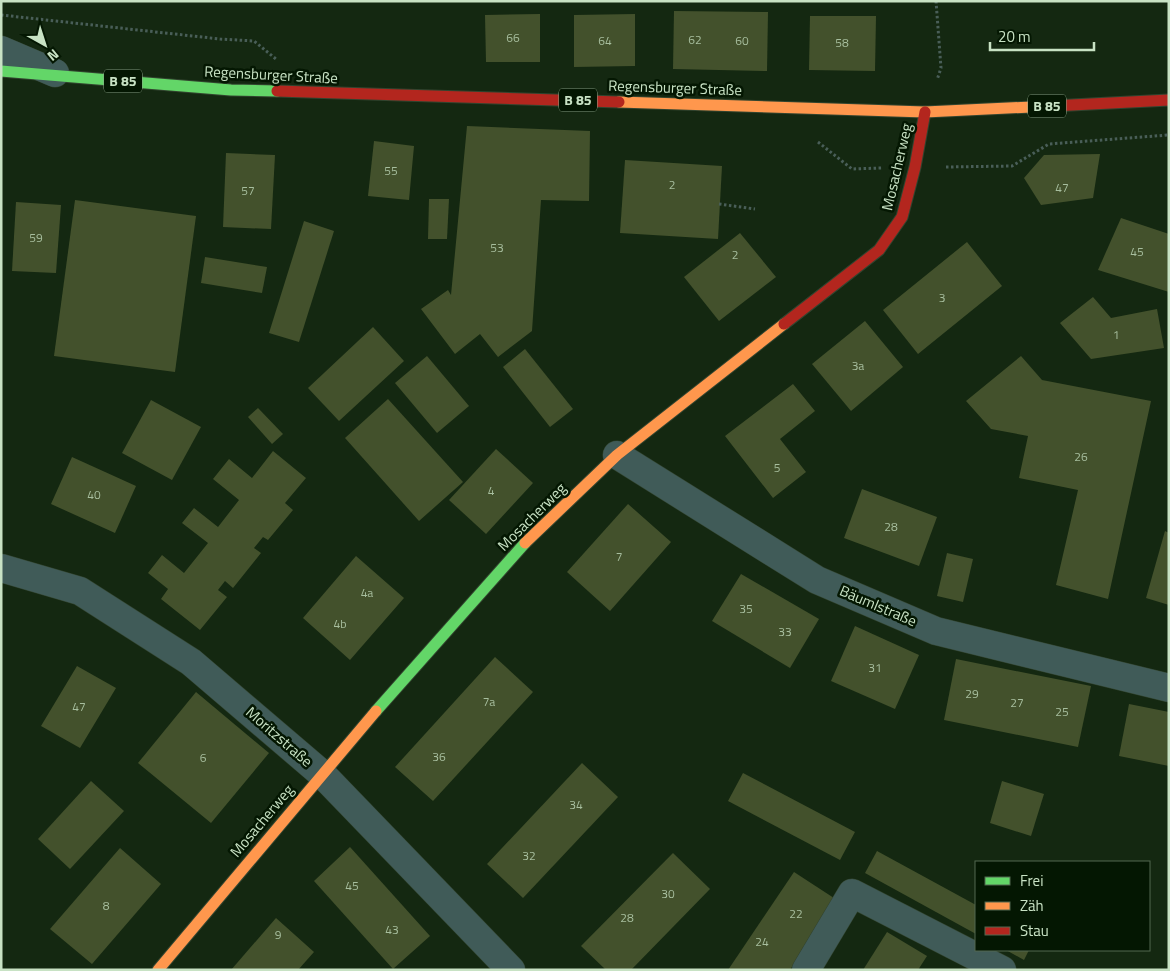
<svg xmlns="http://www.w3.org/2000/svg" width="1170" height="971" font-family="'Titillium Web',sans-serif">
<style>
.building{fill:#43512c}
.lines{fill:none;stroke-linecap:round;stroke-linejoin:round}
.street-casing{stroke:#32442f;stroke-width:29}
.fast-casing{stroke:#32442f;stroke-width:13}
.slow-casing{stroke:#32442f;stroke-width:13}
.jam-casing{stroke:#32442f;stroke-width:13}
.path{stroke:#495e58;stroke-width:3;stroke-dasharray:2.5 2.5;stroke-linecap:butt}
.street{stroke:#405b58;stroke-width:28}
.fast{stroke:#63d668;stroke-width:11}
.slow{stroke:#ff974d;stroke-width:11}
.jam{stroke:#b3261e;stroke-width:11}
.labels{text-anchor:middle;stroke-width:5;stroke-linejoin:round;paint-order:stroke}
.number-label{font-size:12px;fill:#a7be9e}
.shield{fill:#041702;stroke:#8da58a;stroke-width:1}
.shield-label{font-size:14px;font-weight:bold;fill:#c8e2c4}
.street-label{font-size:15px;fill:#c8e2c4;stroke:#041702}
</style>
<rect width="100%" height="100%" fill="#142811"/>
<g class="building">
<path d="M674,11l94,1 -1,59 -94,-2z"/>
<path d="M540,14v48h-54l-1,-47z"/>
<path d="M635,14v52l-61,1v-52z"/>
<path d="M810,16h66l-1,55 -66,-1z"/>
<path d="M467,126l123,5 -1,70 -48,-1 -9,131 -34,26 -18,-23 -25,20 -34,-45 27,-19 3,5z"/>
<path d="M374,141l40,5 -5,54 -41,-4z"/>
<path d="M226,153l49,2 -4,74 -48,-2z"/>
<path d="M1100,154l-7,44 -52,7 -17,-27 20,-23z"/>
<path d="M625,160l97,6 -4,73 -98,-6z"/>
<path d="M429,199h20l-2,40h-19z"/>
<path d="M75,200l121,16 -21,156 -121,-16z"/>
<path d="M16,202l45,3 -5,68 -44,-2z"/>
<path d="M1121,218l48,16v58l-71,-22z"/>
<path d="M304,221l30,10 -35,111 -30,-9z"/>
<path d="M740,233l36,44 -57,44 -35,-44z"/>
<path d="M967,242l35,44 -84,68 -35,-44z"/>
<path d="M205,257l62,10 -5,26 -61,-10z"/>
<path d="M1093,297l18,21 46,-9 7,39 -73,11 -31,-36z"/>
<path d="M865,321l38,46 -52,44 -39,-47z"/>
<path d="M373,327l31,34 -65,60 -31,-33z"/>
<path d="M525,349l48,60 -23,18 -47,-60z"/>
<path d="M427,356l42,50 -32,27 -42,-50z"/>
<path d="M1021,356l21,24 109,21 -43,198 -52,-14 22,-95 -59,-12 9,-42 -37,-7 -25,-28z"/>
<path d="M793,384l22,27 -35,28 26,33 -33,26 -48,-62z"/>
<path d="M388,399l75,83 -44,39 -74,-83z"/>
<path d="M151,400l50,27 -29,53 -50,-27z"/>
<path d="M258,408l25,26 -11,10 -24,-27z"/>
<path d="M496,449l37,34 -47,51 -37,-34z"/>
<path d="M273,451l33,27 -21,25 8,7 -25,30 -5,-3 -9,11 7,5 -28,35 -8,-7 -7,9 9,7 -27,33 -39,-31 7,-10 -20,-16 14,-18 22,18 24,-30 -26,-20 12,-15 24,19 21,-27 -26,-21 16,-20 23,19z"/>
<path d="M72,457l64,29 -21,47 -64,-29z"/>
<path d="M862,489l75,28 -18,49 -75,-28z"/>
<path d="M628,504l43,38 -61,69 -43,-39z"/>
<path d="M1165,531l4,2v72l-23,-7z"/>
<path d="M947,553l26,6 -10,43 -26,-6z"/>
<path d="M356,556l48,42 -54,62 -47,-42z"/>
<path d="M741,574l78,45 -29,49 -78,-47z"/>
<path d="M855,626l64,29 -24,54 -64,-28z"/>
<path d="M495,657l38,35 -100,109 -38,-34z"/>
<path d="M956,659l135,27 -13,61 -134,-27z"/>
<path d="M77,666l39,22 -36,60 -39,-22z"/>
<path d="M196,692l73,61 -58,70 -73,-60z"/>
<path d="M1129,704l40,8v54l-50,-10z"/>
<path d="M582,763l36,34 -95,101 -36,-34z"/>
<path d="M743,773l112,59 -15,28 -112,-59z"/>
<path d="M91,781l33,30 -54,58 -32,-30z"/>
<path d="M1002,781l42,13 -13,42 -41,-13z"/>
<path d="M350,847l80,89 -37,33 -79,-88z"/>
<path d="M120,848l41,36 -69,80 -42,-35z"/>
<path d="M877,851l99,54v29l-111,-61z"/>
<path d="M673,853l37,36 -79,81h-25l-25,-24z"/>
<path d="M794,872l43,28 -47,70h-62z"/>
<path d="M276,918l38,34 -16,18h-67z"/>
<path d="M887,932l40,24 -9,14h-55z"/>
<path d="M1006,950h23l-5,10z"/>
</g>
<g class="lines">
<g class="street-casing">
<g id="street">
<path d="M1,50l54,23"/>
<path d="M617,455l200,125 119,51 233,57"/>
<path d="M1,568l79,23 111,71 131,112 189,196"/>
<path d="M806,970l46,-77 150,77"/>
</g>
</g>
<g class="fast-casing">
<g id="fast">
<path d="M1,71l230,19 46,1"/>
<path d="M376,711l149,-168"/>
</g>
</g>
<g class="slow-casing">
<g id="slow">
<path d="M619,102l306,10 127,-6"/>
<path d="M525,543l92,-88 167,-131"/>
<path d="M158,970l218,-259"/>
</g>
</g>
<g class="jam-casing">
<g id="jam">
<path d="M277,91l342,11"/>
<path d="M1052,106l117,-6"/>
<path d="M784,324l95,-74 23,-33 13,-50 10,-55"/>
</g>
</g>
<g class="path">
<path d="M936,1l5,67 -4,12"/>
<path d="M1,15l219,24 34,2 22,18"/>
<path d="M818,142l34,27 30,-1"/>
<path d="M946,167l66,-1 37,-22 119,-9"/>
<path d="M719,204l36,5"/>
</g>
<use href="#street" class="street"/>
<use href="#fast" class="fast"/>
<use href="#slow" class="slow"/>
<use href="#jam" class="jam"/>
</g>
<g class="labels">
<g class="number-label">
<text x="513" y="42">66</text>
<text x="695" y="44">62</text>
<text x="605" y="45">64</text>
<text x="742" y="45">60</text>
<text x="842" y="47">58</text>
<text x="391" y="175">55</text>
<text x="672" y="189">2</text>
<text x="1062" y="192">47</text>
<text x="248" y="195">57</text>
<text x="36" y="242">59</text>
<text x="497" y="252">53</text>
<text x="1137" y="256">45</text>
<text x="735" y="259">2</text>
<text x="942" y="302">3</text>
<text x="1116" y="339">1</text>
<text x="858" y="370">3a</text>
<text x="1081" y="461">26</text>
<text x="777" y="472">5</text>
<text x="491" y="495">4</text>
<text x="94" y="499">40</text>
<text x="891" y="531">28</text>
<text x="619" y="561">7</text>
<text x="367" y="597">4a</text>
<text x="746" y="613">35</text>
<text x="340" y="628">4b</text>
<text x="785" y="636">33</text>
<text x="875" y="672">31</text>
<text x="972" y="698">29</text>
<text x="489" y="706">7a</text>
<text x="1017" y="707">27</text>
<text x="79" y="711">47</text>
<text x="1062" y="716">25</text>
<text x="439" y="761">36</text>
<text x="203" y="762">6</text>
<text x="576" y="809">34</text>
<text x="529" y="860">32</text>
<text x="352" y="890">45</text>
<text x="668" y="898">30</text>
<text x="106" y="910">8</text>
<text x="796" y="918">22</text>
<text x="627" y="922">28</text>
<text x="392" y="934">43</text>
<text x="278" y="939">9</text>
<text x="762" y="946">24</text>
</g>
<g class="shield">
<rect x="104" y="69.5" width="38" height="23" rx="4"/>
<rect x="559" y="88.5" width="38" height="23" rx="4"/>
<rect x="1028" y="94.5" width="38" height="23" rx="4"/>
</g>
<g class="shield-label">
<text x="123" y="86">B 85</text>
<text x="578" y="105">B 85</text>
<text x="1047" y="111">B 85</text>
</g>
<g class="street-label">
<text transform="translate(271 75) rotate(3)" y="5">Regensburger Straße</text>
<text transform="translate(675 88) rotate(2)" y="5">Regensburger Straße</text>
<text transform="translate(897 167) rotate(-77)" y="5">Mosacherweg</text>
<text transform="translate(532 517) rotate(-45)" y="5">Mosacherweg</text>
<text transform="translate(878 606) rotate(23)" y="5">Bäumlstraße</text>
<text transform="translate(279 737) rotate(41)" y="5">Moritzstraße</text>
<text transform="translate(262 821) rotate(-50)" y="5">Mosacherweg</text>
</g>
</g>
<rect width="1170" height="971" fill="none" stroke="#c8e2c4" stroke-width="5"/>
<rect x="975" y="861" width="175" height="90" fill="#041702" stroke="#526850"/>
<rect x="985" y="877" width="25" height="8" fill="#63d668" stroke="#526850"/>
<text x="1020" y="886" font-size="15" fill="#c8e2c4">Frei</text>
<rect x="985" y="902" width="25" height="8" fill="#ff974d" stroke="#526850"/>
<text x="1020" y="911" font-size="15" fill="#c8e2c4">Zäh</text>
<rect x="985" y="927" width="25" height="8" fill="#b3261e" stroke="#526850"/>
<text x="1020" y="936" font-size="15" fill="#c8e2c4">Stau</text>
<g transform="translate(45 45) rotate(141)" stroke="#041702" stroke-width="4" paint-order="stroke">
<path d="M0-4L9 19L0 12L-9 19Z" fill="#c8e2c4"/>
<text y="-8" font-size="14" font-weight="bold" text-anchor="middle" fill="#c8e2c4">N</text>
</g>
<path d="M990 42v8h104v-8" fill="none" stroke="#c8e2c4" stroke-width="2.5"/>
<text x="998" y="42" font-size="15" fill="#c8e2c4" stroke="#041702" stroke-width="4" paint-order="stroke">20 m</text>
</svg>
